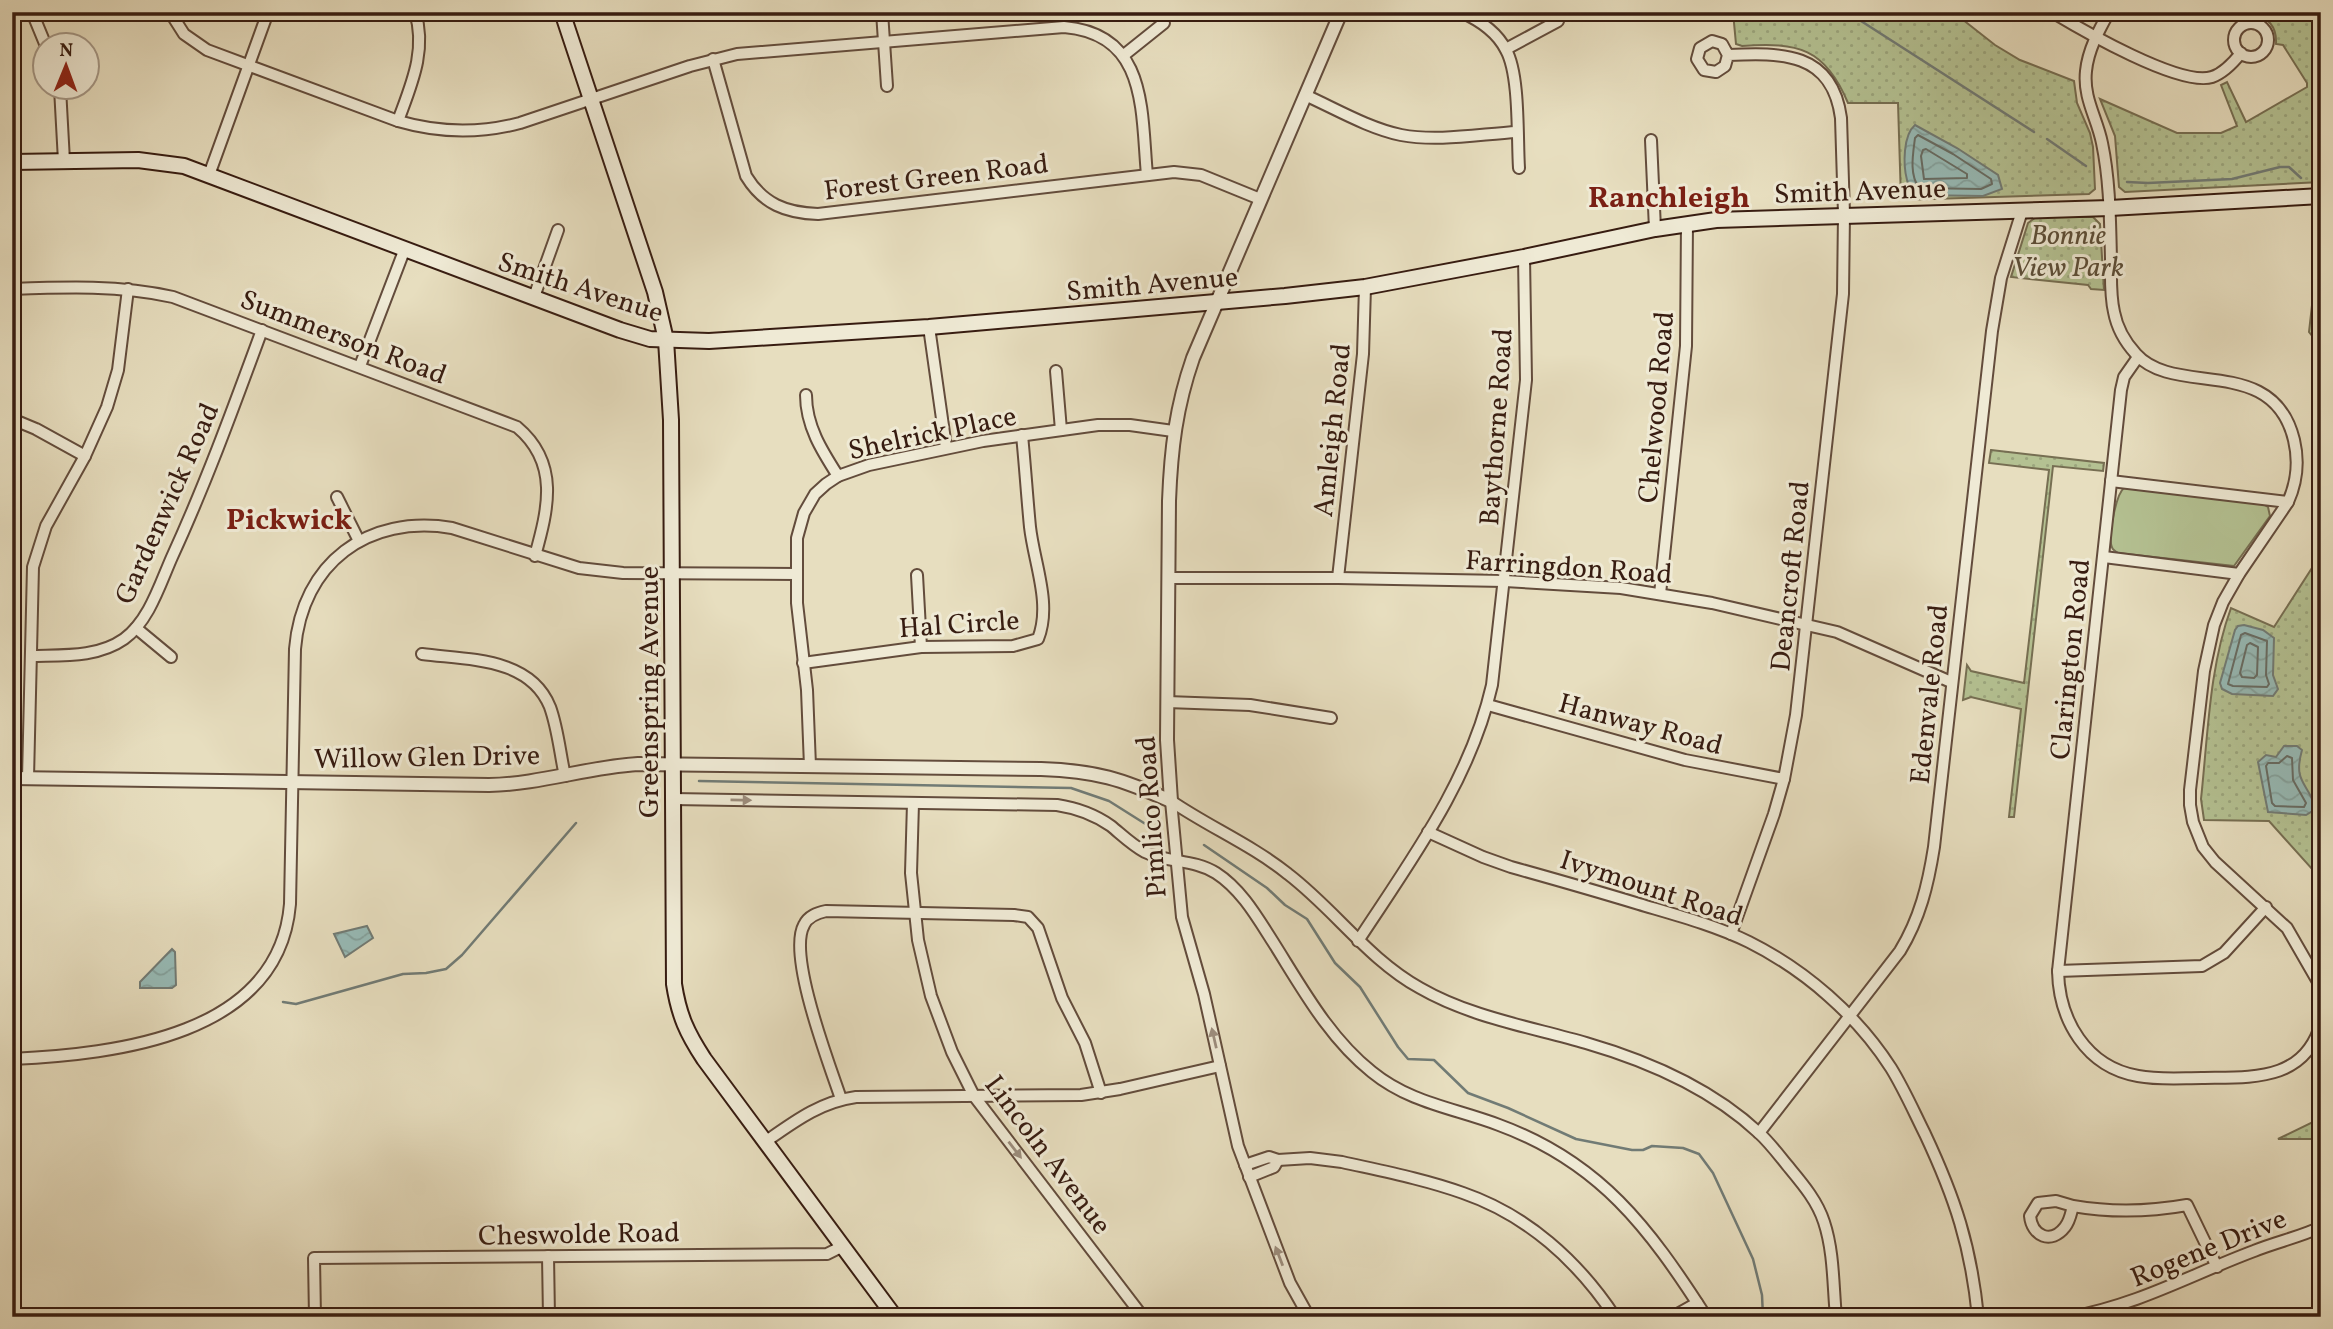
<svg xmlns="http://www.w3.org/2000/svg" width="2333" height="1329" font-family="Vollkorn,serif">
<style>
.green{fill:#b4c192;stroke:#766e52;stroke-width:2}
.park{fill:url(#park-dots);stroke:#766e52;stroke-width:2}
.water{fill:url(#water-waves);stroke:#717b75;stroke-width:2}
.lines{fill:none;stroke-linecap:round;stroke-linejoin:round}
.shore{stroke:#676c64;stroke-width:2}
.stream{stroke:#717b75;stroke-width:2.5}
.minor-casing{stroke:#634c3c;stroke-width:14}
.tertiary-casing{stroke:#634c3c;stroke-width:16}
.secondary-casing{stroke:#371c11;stroke-width:18}
.minor{stroke:#efead5;stroke-width:10}
.tertiary{stroke:#efead5;stroke-width:12}
.secondary{stroke:#efead5;stroke-width:14}
.oneway{fill:#9c8d7d}
.labels{text-anchor:middle;stroke-width:6;stroke-linejoin:round;paint-order:stroke}
.street-label{font-size:28px;fill:#371c11;stroke:#efead5}
.park-label{font-size:28px;font-style:italic;fill:#5c4e38;stroke:#efead5}
.neighbourhood-label{font-size:30px;font-weight:bold;fill:#7a1f14;stroke:#efead5}
</style>
<defs>
<pattern id="park-dots" width="8" height="8" patternUnits="userSpaceOnUse" patternTransform="scale(1.75)"><rect width="8" height="8" fill="#b4c192"/><path d="M2 2h.1M6 6h.1" fill="none" stroke="#9ba57d" stroke-width="1.8" stroke-linecap="round"/></pattern>
<pattern id="water-waves" width="16" height="10" patternUnits="userSpaceOnUse" patternTransform="scale(1.75)"><rect width="16" height="10" fill="#97bbb7"/><path d="M0 5q4-4 8 0t8 0" fill="none" stroke="#83a09c"/></pattern>
</defs>
<rect width="100%" height="100%" fill="#e7debf"/>
<filter id="stains"><feTurbulence type="fractalNoise" baseFrequency=".00286" numOctaves="4"/><feColorMatrix values="0 0 0 0 .2 0 0 0 0 .09 0 0 0 0 .02 0 0 0 .5 -.17"/></filter>
<radialGradient id="worn" r=".72"><stop offset=".6" stop-color="#630" stop-opacity="0"/><stop offset="1" stop-color="#630" stop-opacity=".3"/></radialGradient>
<path class="green" d="M2124,488l137,15 7,4 2,9 -36,50 -116,-13c-4,-3 -6,-3 -7,-9 -2,-11 5,-50 13,-56z"/>
<g class="park">
<path d="M1733,12h220l42,33 25,15 54,21 3,22 13,30 3,14 2,42 -6,5 -188,6 -3,-97h-50c-23,-55 -50,-61 -106,-57l-6,-2z"/>
<path d="M2252,12h69v170l-196,10 -6,-5 -4,-51 -15,-37 77,34h44l16,-7 -16,-41 6,-3 19,40 61,-35v-4l-24,-38 -7,-1c1,-18 -8,-26 -24,-32z"/>
<path d="M2036,217h57l7,7 4,66 -13,-1 -3,-4 -77,-8 17,-54z"/>
<path d="M2321,225v122l-12,-15z"/>
<path d="M1991,450l113,13 -1,8 -50,-5 -39,351h-5l12,-108 -50,-12 -8,3 4,-35 4,6 53,12 25,-213 -60,-7z"/>
<path d="M2321,554v325l-52,-58 -65,-1 -3,-21c7,-64 8,-131 30,-191l43,19z"/>
<path d="M2321,1118v21h-43z"/>
</g>
<g class="water">
<path d="M1915,125l42,23 41,27 4,14 -19,7 -68,-1c-3,-4 -7,-10 -8,-15 -4,-15 -4,-45 8,-55z"/>
<path d="M2244,625l19,5 11,8 -1,37 5,14 -5,7 -41,-2 -10,-5 -2,-6 15,-53 3,-4z"/>
<path d="M2284,746h13l5,4c-9,32 5,32 13,56l-1,4 -8,5 -38,-3 -10,-50 8,-7 10,2z"/>
<path d="M367,926l6,12 -28,19 -11,-23z"/>
<path d="M172,949l3,3 1,33 -4,3h-32v-6z"/>
</g>
<g class="lines">
<g class="shore">
<path d="M1918,135l35,19 38,25 1,5 -11,5 -62,-1c-10,-14 -6,-34 -4,-50z"/>
<path d="M1923,150l3,-1 41,25v4l-43,1 -3,-23z"/>
<path d="M2245,633l22,8 -1,34 3,9 -2,3 -34,-1 -5,-2 13,-49z"/>
<path d="M2250,643l8,4 -1,28 -3,3 -12,-1 -2,-4 7,-28z"/>
<path d="M2287,756l5,2 1,22 13,23 -2,4 -29,-1 -3,-3 -6,-37 2,-3h11z"/>
</g>
<g class="stream">
<path d="M1847,12l187,120"/>
<path d="M2047,139l39,27"/>
<path d="M2127,182l21,1 84,-4 48,-12h9l12,11"/>
<path d="M699,781l372,7 38,13 46,29"/>
<path d="M1204,845l63,43 18,17 22,14 28,44 25,24 38,60 10,12 26,1 34,33 40,15 68,31 56,11h11l9,-4 31,2 16,6 14,19 40,86 9,36 1,22"/>
<path d="M283,1002l13,2 107,-30 23,-1 20,-4 16,-14 114,-132"/>
</g>
<g class="minor-casing">
<g id="minor">
<path d="M32,12l14,34"/>
<path d="M170,12l14,22 23,16 191,71c41,12 80,13 122,2l170,-57 47,-12 327,-27c84,7 77,84 83,148"/>
<path d="M882,12l5,74"/>
<path d="M1461,12c18,8 36,20 45,38 14,25 11,88 13,118"/>
<path d="M2052,12c30,18 128,75 160,65 12,-4 21,-14 29,-24"/>
<path d="M2109,12c-10,18 -21,38 -23,59 -3,27 11,47 16,72 8,38 8,78 9,116 0,18 -1,36 3,53 3,16 11,30 22,42 39,44 137,-1 158,86 5,21 3,42 -6,62l-49,72 -16,28 -9,23 -10,46 -14,119v15l3,17 10,25 12,15 72,66 34,59"/>
<circle cx="2251" cy="40" r="17"/>
<path d="M1506,49l52,-28"/>
<path d="M1124,55l40,-32"/>
<path d="M1728,55l-6,-11 -10,-3 -12,7 -3,11 7,11 12,2 9,-6 3,-11c53,-2 104,-4 113,63l3,96 -1,80 -47,421 -12,64 -10,35 -43,120"/>
<path d="M713,59l33,117c17,28 40,37 72,38l356,-42 27,3 59,24"/>
<path d="M60,88l4,73"/>
<path d="M1305,95c31,14 63,33 96,40 37,7 79,-1 116,-3"/>
<path d="M398,121c13,-36 29,-70 17,-109"/>
<path d="M1651,140l4,89"/>
<path d="M209,175l59,-163"/>
<path d="M12,289c54,-2 108,-4 161,8l344,130c43,36 31,82 18,129"/>
<path d="M534,297l24,-67"/>
<path d="M929,327l17,120"/>
<path d="M2138,357l-14,20 -3,13 -63,581c1,49 28,96 80,105 21,4 43,2 64,2 49,-1 103,4 119,-55"/>
<path d="M360,366l44,-115"/>
<path d="M1056,371l5,59"/>
<path d="M806,395c0,31 16,56 32,81"/>
<path d="M12,419l24,10 49,27"/>
<path d="M2111,481l177,21"/>
<path d="M337,497l22,44"/>
<path d="M2104,557l135,17"/>
<path d="M917,575l4,72"/>
<path d="M1168,578h170l167,3 116,7 91,15 125,29 114,50"/>
<path d="M1338,578l25,-224 2,-67"/>
<path d="M1660,594l26,-248 1,-123"/>
<path d="M136,628l35,29"/>
<path d="M422,654c46,6 108,3 128,53 8,22 10,47 15,69"/>
<path d="M31,656c31,-1 66,2 93,-17 25,-18 36,-55 48,-82 34,-74 62,-151 90,-227"/>
<path d="M803,663l118,-16 92,-1 25,-7c14,-35 -4,-76 -8,-112 -3,-31 -5,-62 -8,-92"/>
<path d="M1167,702l83,3 81,13"/>
<path d="M1488,705l197,55 99,19"/>
<path d="M810,766l-3,-76 -10,-87v-65l7,-25 11,-19 11,-10 12,-8 31,-11 114,-24 115,-16h32l43,6"/>
<path d="M28,778l5,-211 13,-41 39,-70 22,-49 11,-37 10,-81"/>
<path d="M673,799l384,6c20,3 37,9 54,21 11,9 21,19 34,26 22,11 49,7 71,21 25,16 41,44 57,69 29,46 56,96 99,130 38,31 82,36 127,53 101,37 150,103 206,190l-3,2"/>
<path d="M1171,801c38,26 81,44 117,73 47,36 80,85 132,114 50,29 111,39 166,55 62,18 125,45 173,90 10,9 19,21 28,32 14,17 30,35 37,57 10,30 9,64 12,95"/>
<path d="M1171,801l11,116 22,77 34,152 52,137 19,34"/>
<path d="M913,803l-2,70 7,67 13,56 21,56 22,44 169,221"/>
<path d="M1428,832l55,25 28,10c43,12 85,24 128,37 37,11 75,21 110,38 56,28 108,73 142,126 13,21 23,44 34,66 30,64 46,112 53,183"/>
<path d="M1358,941c53,-81 112,-160 134,-256l34,-305 -2,-123"/>
<path d="M2058,971l144,-5 22,-13 42,-46"/>
<path d="M12,1059c104,-5 267,-23 278,-155l5,-255c7,-86 73,-135 157,-121l127,40 44,5 174,1"/>
<path d="M841,1099c-11,-33 -54,-144 -37,-174 4,-9 13,-12 22,-14l188,4 14,2 10,11 24,70 23,45 16,50"/>
<path d="M1759,1133l141,-182c20,-33 28,-66 34,-104l58,-516 9,-53 21,-67"/>
<path d="M765,1142c30,-21 55,-40 91,-45l225,-2 39,-6 100,-23"/>
<path d="M1245,1165l24,-8 9,3 32,-2 32,4c40,9 82,17 121,31 64,22 115,68 152,124"/>
<path d="M1249,1177l25,-10 4,-7"/>
<path d="M2073,1206l-17,-5 -18,2 -8,13c2,20 21,29 35,11 5,-6 6,-14 8,-21 40,7 75,6 114,-1l30,62"/>
<path d="M548,1256l1,61"/>
<path d="M315,1317l-1,-59 513,-4 16,-8"/>
<path d="M1672,1317l25,-14"/>
<path d="M2071,1317c69,-13 119,-42 183,-66 22,-9 46,-14 67,-24"/>
</g>
</g>
<g class="tertiary-casing">
<path id="tertiary" d="M12,778l477,7c51,-1 99,-18 149,-21l403,5c56,2 80,10 130,32l-4,-61 2,-239c2,-52 7,-94 24,-143l148,-346"/>
</g>
<g class="secondary-casing">
<g id="secondary">
<path d="M562,12l93,280 11,48 5,80 3,564c5,32 13,49 30,75l191,258"/>
<path d="M12,162l126,-2 46,6 436,164 30,9 59,2 220,-14 356,-31 80,-9 159,-30 131,-28 61,-9 394,-12 211,-12"/>
</g>
</g>
<use href="#minor" class="minor"/>
<use href="#tertiary" class="tertiary"/>
<use href="#secondary" class="secondary"/>
</g>
<defs><path id="oneway-solid" d="M-6-.8H1V-3.2L6.5 0L1 3.2V.8H-6Z" transform="scale(1.75)"/></defs>
<g class="oneway">
<use href="#oneway-solid" transform="translate(741 800) rotate(1)"/>
<use href="#oneway-solid" transform="translate(1214 1038) rotate(-103)"/>
<use href="#oneway-solid" transform="translate(1015 1150) rotate(52)"/>
<use href="#oneway-solid" transform="translate(1279 1256) rotate(-111)"/>
</g>
<g class="labels">
<g class="street-label">
<text transform="translate(936 176) rotate(-7)" y="10">Forest Green Road</text>
<text transform="translate(1860 190) rotate(-2)" y="10">Smith Avenue</text>
<text transform="translate(1152 283) rotate(-5)" y="10">Smith Avenue</text>
<text transform="translate(581 286) rotate(18)" y="10">Smith Avenue</text>
<text transform="translate(344 336) rotate(21)" y="10">Summerson Road</text>
<text transform="translate(1655 407) rotate(-85)" y="10">Chelwood Road</text>
<text transform="translate(1495 427) rotate(-86)" y="10">Baythorne Road</text>
<text transform="translate(1331 430) rotate(-84)" y="10">Amleigh Road</text>
<text transform="translate(932 432) rotate(-12)" y="10">Shelrick Place</text>
<text transform="translate(166 503) rotate(-66)" y="10">Gardenwick Road</text>
<text transform="translate(1569 566) rotate(4)" y="10">Farringdon Road</text>
<text transform="translate(1789 576) rotate(-84)" y="10">Deancroft Road</text>
<text transform="translate(959 623) rotate(-4)" y="10">Hal Circle</text>
<text transform="translate(2069 659) rotate(-84)" y="10">Clarington Road</text>
<text transform="translate(648 692) rotate(-90)" y="10">Greenspring Avenue</text>
<text transform="translate(1928 694) rotate(-84)" y="10">Edenvale Road</text>
<text transform="translate(1641 723) rotate(15)" y="10">Hanway Road</text>
<text transform="translate(427 756) rotate(-1)" y="10">Willow Glen Drive</text>
<text transform="translate(1150 817) rotate(-94)" y="10">Pimlico Road</text>
<text transform="translate(1652 887) rotate(18)" y="10">Ivymount Road</text>
<text transform="translate(1049 1154) rotate(53)" y="10">Lincoln Avenue</text>
<text transform="translate(579 1233) rotate(-1)" y="10">Cheswolde Road</text>
<text transform="translate(2208 1247) rotate(-22)" y="10">Rogene Drive</text>
</g>
<g class="park-label">
<text x="2068" y="244">Bonnie<tspan x="2068" dy="32">View Park</tspan></text>
</g>
<g class="neighbourhood-label">
<text x="1669" y="207">Ranchleigh</text>
<text x="289" y="529">Pickwick</text>
</g>
</g>
<rect width="2333" height="1329" fill="none" stroke="#e7debf" stroke-width="42"/>
<rect x="14" y="14" width="2305" height="1301" fill="none" stroke="#371c11" stroke-width="3.5"/>
<rect x="21" y="21" width="2291" height="1287" fill="none" stroke="#371c11" stroke-width="2"/>
<g transform="translate(66 66) rotate(1)"><circle r="33" fill="#efead5" stroke="#a59887" stroke-width="2"/>
<path d="M0-5L12 26L0 18L-12 26Z" fill="#8f2418"/>
<text y="-10" font-size="19" font-weight="bold" text-anchor="middle" fill="#371c11">N</text>
</g>
<rect width="100%" height="100%" filter="url(#stains)"/>
<rect width="100%" height="100%" fill="url(#worn)"/>
</svg>
